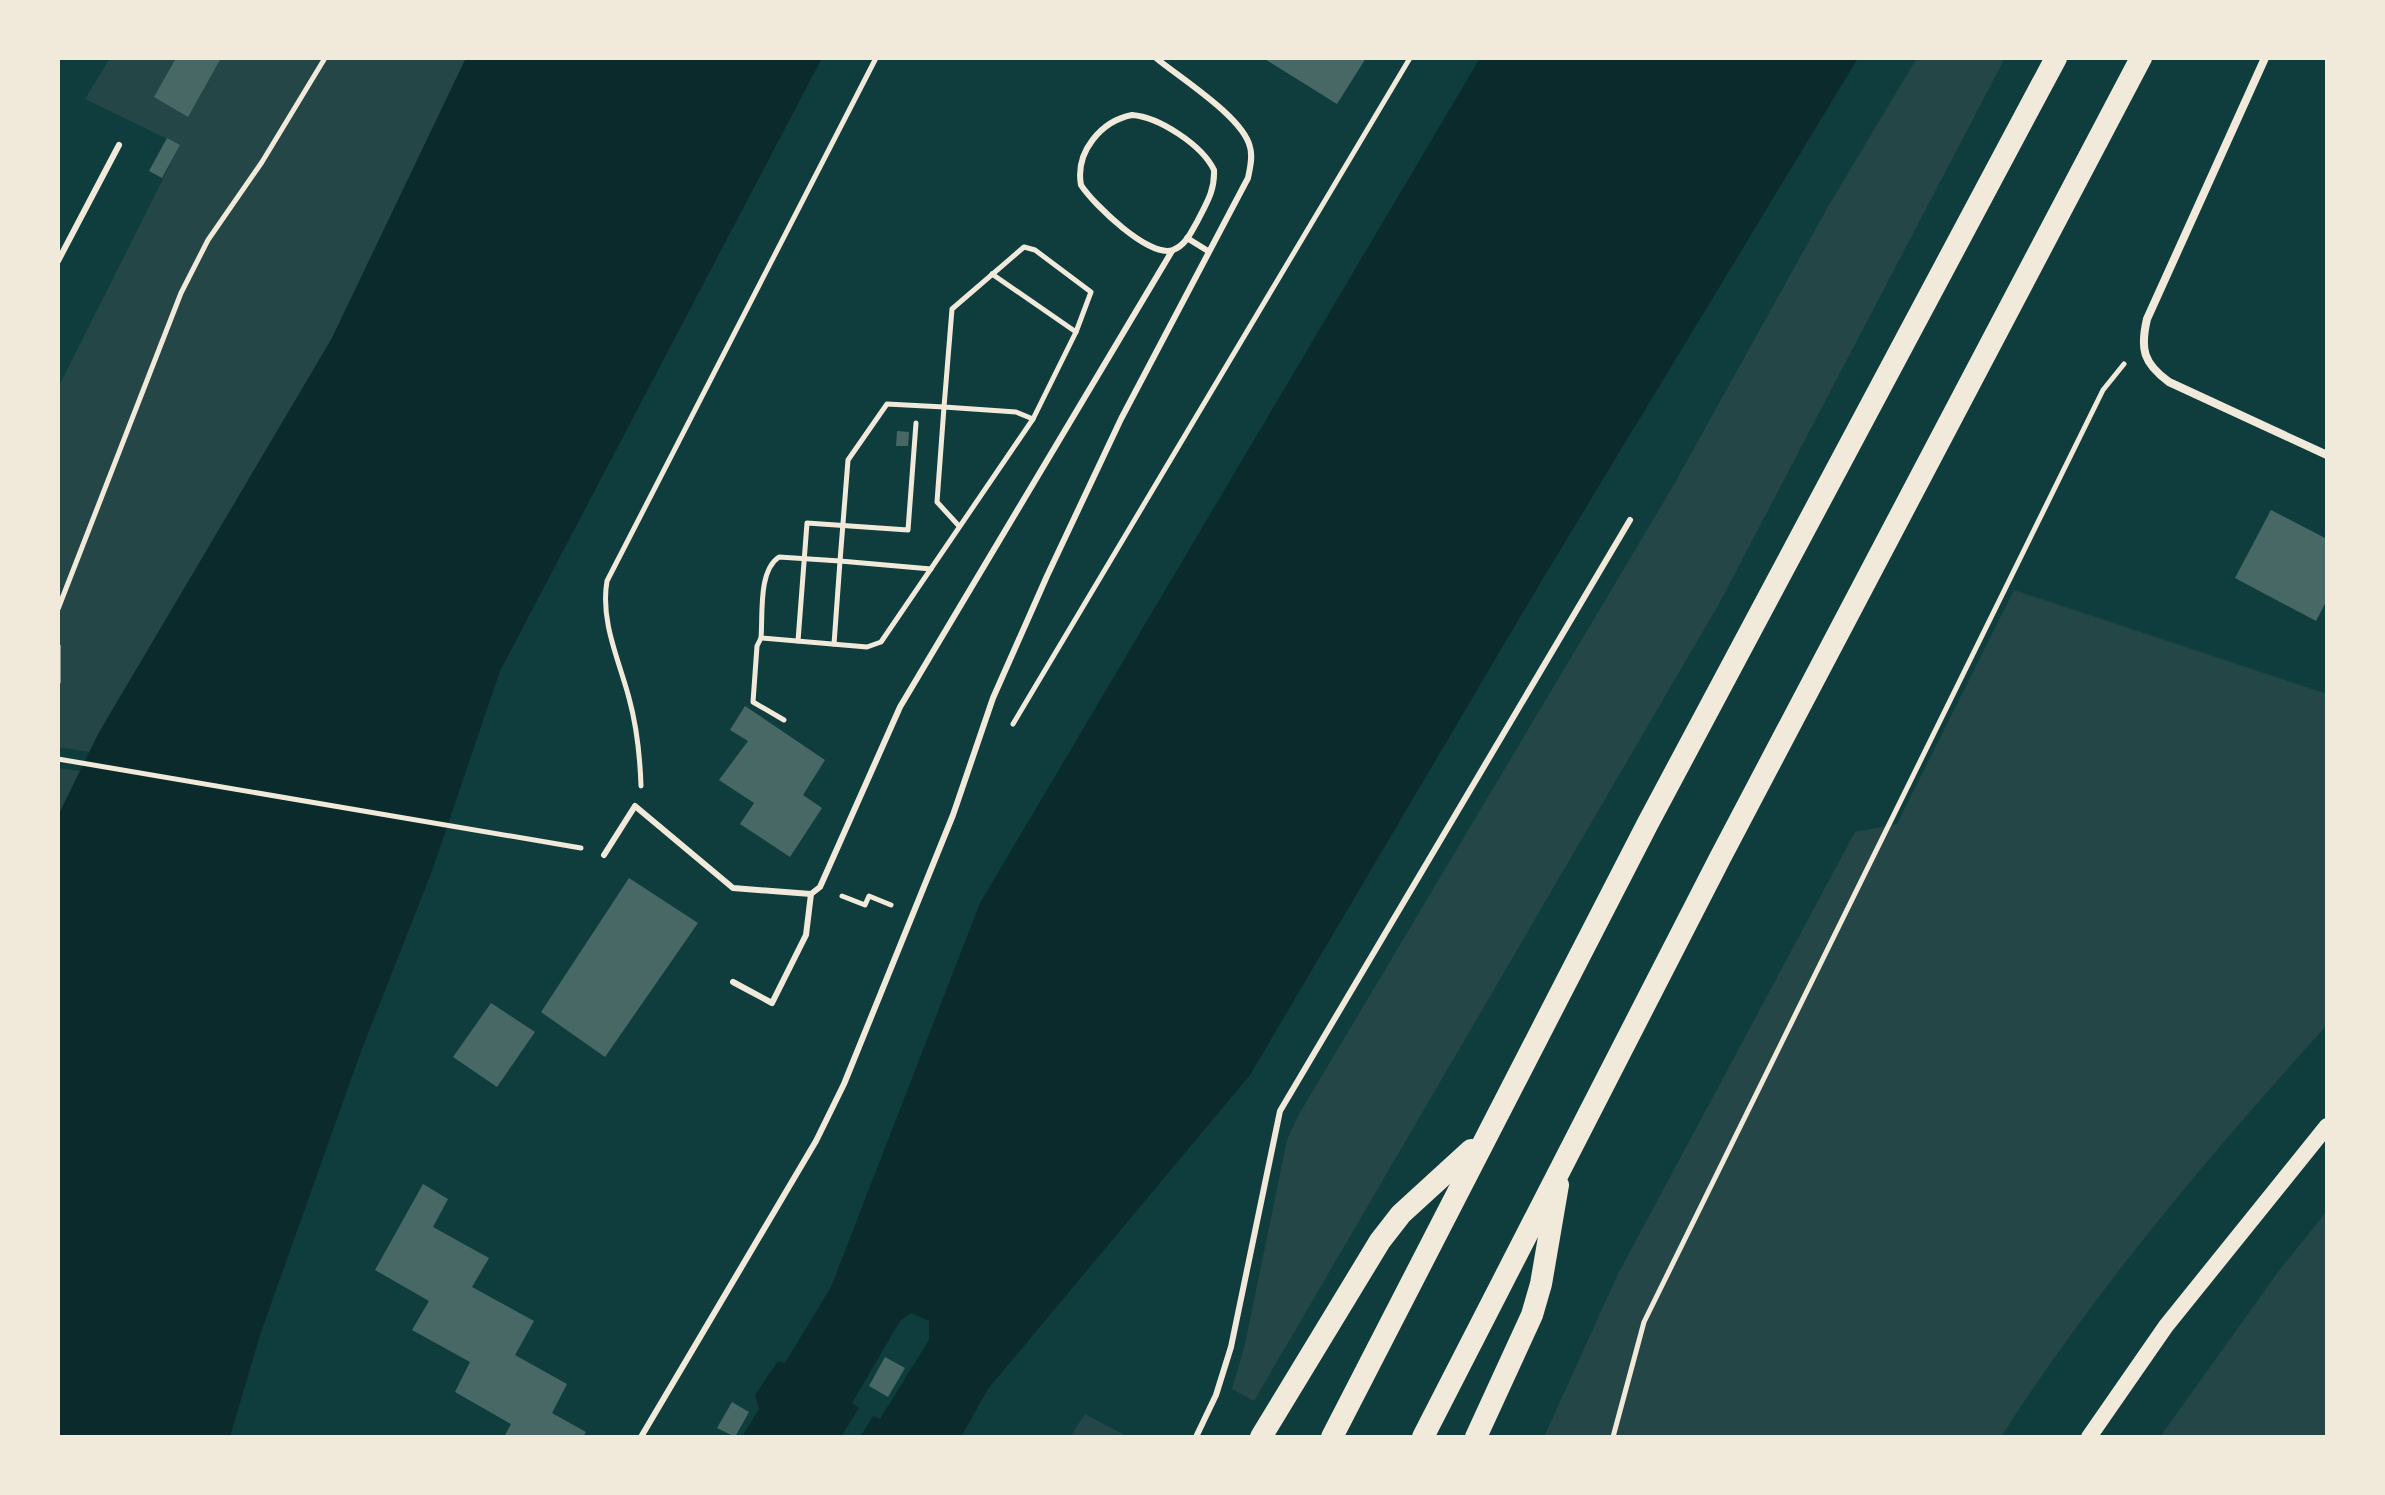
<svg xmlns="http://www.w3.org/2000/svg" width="2385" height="1495" font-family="'Fira Sans',sans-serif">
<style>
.green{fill:#244646}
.water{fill:#0a2a2b}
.building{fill:#486865}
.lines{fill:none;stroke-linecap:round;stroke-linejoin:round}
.path{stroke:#f1e9da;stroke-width:5}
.service{stroke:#f1e9da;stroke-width:6}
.minor{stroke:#f1e9da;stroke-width:8}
.secondary{stroke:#f1e9da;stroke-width:16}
.trunk{stroke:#f1e9da;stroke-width:22}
</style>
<rect width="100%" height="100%" fill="#0f3d3e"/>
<g class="green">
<path d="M110,58h356l-134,280 -242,414 -32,-5v-359l122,-243 -95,-46z"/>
<path d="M1917,58h88l-285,544 -466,799 -22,-12 13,-45 42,-204 11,-24 374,-628 157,-283z"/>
<path d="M2014,590l313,104v331c-117,129 -232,265 -326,412h-457l74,-163 237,-442 42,-8z"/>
<path d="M58,768l22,3 -22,45z"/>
<path d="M2327,1211v226h-167l118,-165z"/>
<path d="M1085,1414l43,23h-58z"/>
</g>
<g class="water">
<path d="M466,58h356l-322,613 -68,200 -72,183 -100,281 -30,102h-172v-621l40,-82 234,-396z"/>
<path d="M1480,58h378l-319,527 -289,490 -262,314 -27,48h-101l13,-21 7,3 49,-79v-19l-18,-8 -11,8 -48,82 7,5 -18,29h-99l17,-28 -4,-14 23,-34 7,2 46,-76 149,-384z"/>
</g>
<g class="building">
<path d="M176,58h45l-33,59 -34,-20z"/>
<path d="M1263,58h103l-29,46z"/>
<path d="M167,138l13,7 -18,33 -13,-7z"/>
<path d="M897,431l12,1 -1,14h-12z"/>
<path d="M2271,510l56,29v61l-11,21 -81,-43z"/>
<path d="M745,706l80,54 -22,35 19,13 -32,49 -50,-33 14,-21 -35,-23 29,-39 -18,-11z"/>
<path d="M629,878l69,45 -93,134 -64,-45z"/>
<path d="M491,1003l44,29 -38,55 -44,-30z"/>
<path d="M423,1184l25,15 -15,28 56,31 -17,29 62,34 -19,34 52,29 -15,29 34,19 -3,5h-79l7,-13 -56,-32 15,-30 -58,-32 17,-29 -54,-31z"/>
<path d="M885,1357l20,11 -17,29 -19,-11z"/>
<path d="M732,1402l17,10 -14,25 -18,-9z"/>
</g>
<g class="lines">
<g class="path">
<path d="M1024,247l11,3 56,42 -15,40 -43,87 -152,223 -14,5 -106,-9c2,-24 -3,-67 18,-81l61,4 8,-101 39,-56 57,3 8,-98z"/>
<path d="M992,274l84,58"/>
<path d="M959,526l-22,-24 7,-95 72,5 17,7"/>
<path d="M58,609l123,-316 27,-53 54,-78 63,-104"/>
<path d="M761,638l-4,8 -4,56 31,18"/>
<path d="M798,641l9,-118 101,7 8,-107"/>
<path d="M834,644l6,-83 91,8"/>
<path d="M58,646v36"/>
<path d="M1013,724l397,-666"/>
<path d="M58,759l523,89"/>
<path d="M641,786c-1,-30 -4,-59 -12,-88 -10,-38 -29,-77 -22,-117l269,-523"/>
<path d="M842,896l23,9 4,-9 22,9"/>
<path d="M1613,1437l31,-115 459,-932 21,-26"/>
</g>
<g class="service">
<path d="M1132,115c27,2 70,30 82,55 1,21 -8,34 -17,52 -6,10 -11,23 -24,28 -23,9 -80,-46 -92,-65 -6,-33 20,-64 51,-70z"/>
<path d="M1187,238l21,13"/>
<path d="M58,261l61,-116"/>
<path d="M604,855l31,-49 98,82 78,6"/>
<path d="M733,982l39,21 34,-68 5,-41 9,-7 80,-180 272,-456"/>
<path d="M641,1437l175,-296 28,-57 109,-269 40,-117 54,-122 74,-157 127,-241c2,-10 5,-21 2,-31 -7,-30 -70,-69 -94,-89"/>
<path d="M1196,1437l20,-42 15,-48 49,-236 350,-591"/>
</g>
<path class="minor" d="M2265,58l-118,261c-7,30 -4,44 22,63l158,73"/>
<path class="secondary" d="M2089,1437l77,-111 161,-200"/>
<g class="trunk">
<path d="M1261,1437l119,-196 21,-27 70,-64"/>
<path d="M1332,1437l316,-614 408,-765"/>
<path d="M1423,1437l297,-579 421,-800"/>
<path d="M1476,1437l56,-122 9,-31 17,-99"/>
</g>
</g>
<rect width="2385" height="1495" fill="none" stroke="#f1e9da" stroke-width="120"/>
</svg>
